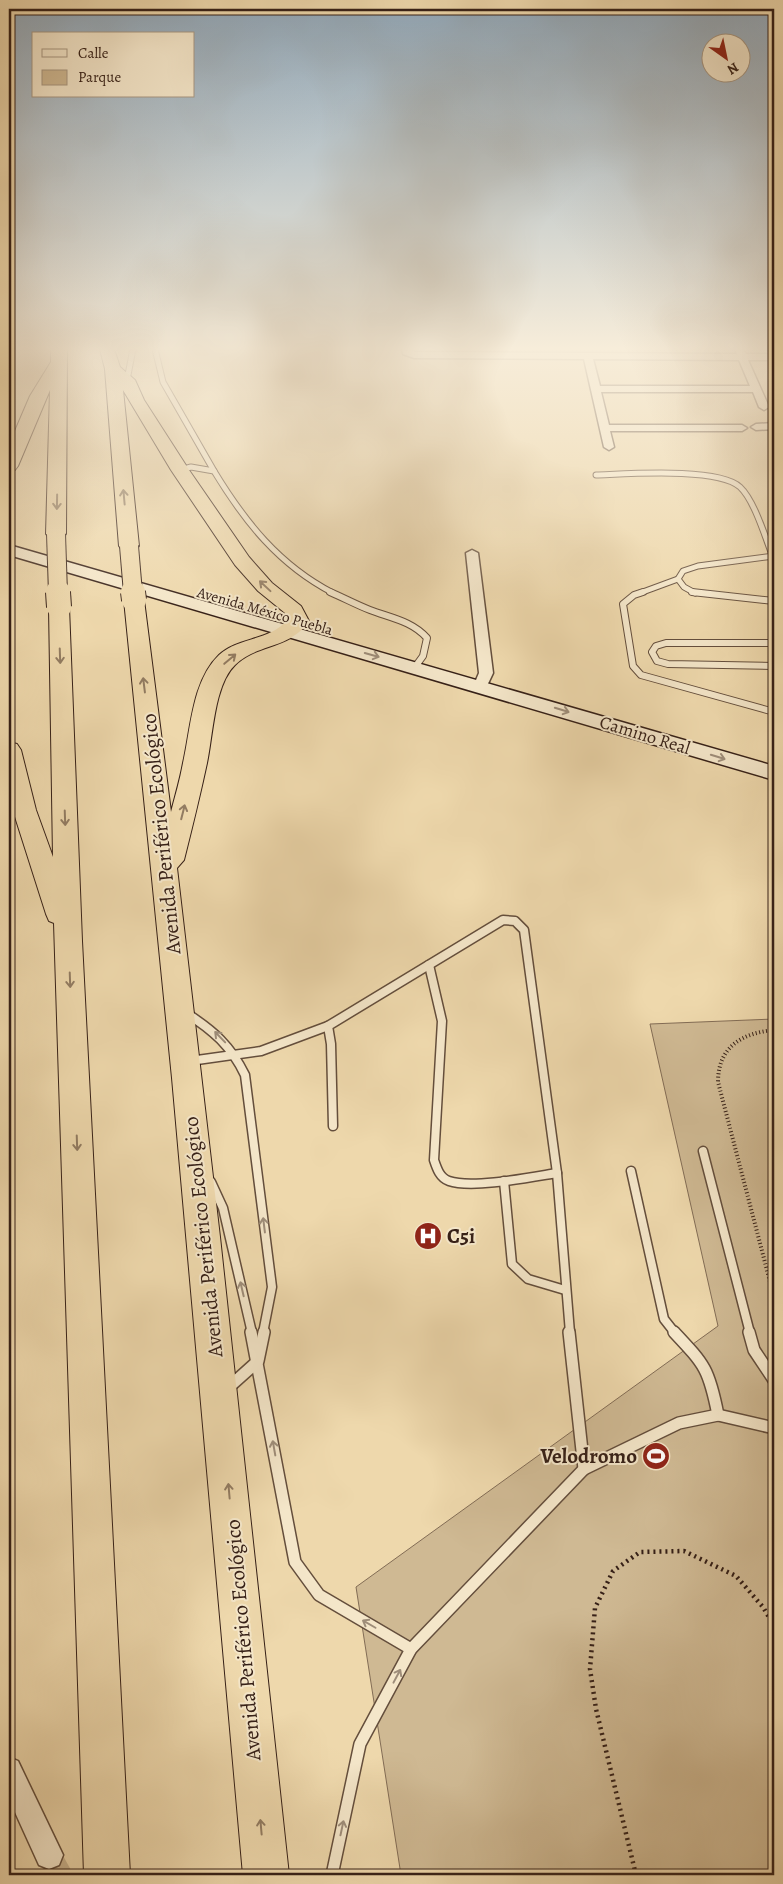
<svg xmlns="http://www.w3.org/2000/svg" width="783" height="1884" font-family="Alegreya,serif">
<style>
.green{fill:#cfb993;stroke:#826c55}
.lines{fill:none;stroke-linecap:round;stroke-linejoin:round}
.street-tunnel{stroke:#c9b38e;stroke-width:24;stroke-dasharray:24 12;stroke-linecap:butt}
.lane-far3-casing{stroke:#644e3c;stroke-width:7}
.lane-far2-casing{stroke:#644e3c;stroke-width:8}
.lane-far1-casing{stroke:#644e3c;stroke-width:11}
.lane-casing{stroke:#644e3c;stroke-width:14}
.street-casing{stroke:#644e3c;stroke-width:3}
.secondary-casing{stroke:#362017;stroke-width:3}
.highway-casing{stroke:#362017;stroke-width:2}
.path-far1{stroke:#362017;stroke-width:4;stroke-dasharray:1 2.5;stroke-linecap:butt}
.path{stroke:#362017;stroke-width:4.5;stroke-dasharray:2 4;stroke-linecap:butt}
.lane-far3{stroke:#f4e6c9;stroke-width:5}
.lane-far2{stroke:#f4e6c9;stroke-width:6}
.lane-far1{stroke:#f4e6c9;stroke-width:8}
.lane{stroke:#f4e6c9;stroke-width:11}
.street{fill:#f4e6c9;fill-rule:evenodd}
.secondary{fill:#f4e6c9;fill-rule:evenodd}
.highway{fill:#eed8ac;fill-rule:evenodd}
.highway-bridge-far1-casing{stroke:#362017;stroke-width:20;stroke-linecap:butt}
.highway-bridge-casing{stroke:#362017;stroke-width:26;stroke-linecap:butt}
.highway-bridge-far1{stroke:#eed8ac;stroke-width:18}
.highway-bridge{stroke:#eed8ac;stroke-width:24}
.oneway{stroke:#927c62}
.oneway2{stroke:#9e8d79}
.labels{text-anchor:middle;stroke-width:4;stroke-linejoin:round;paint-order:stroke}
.far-street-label{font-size:15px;fill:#362017;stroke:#f4e6c9}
.street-label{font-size:18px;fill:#362017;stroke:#f4e6c9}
.near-street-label{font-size:21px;fill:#362017;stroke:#f4e6c9}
.near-poi-label{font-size:21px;font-weight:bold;fill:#362017;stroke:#f4e6c9;text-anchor:start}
</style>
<rect width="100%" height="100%" fill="#eed8ac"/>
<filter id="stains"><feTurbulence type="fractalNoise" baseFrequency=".004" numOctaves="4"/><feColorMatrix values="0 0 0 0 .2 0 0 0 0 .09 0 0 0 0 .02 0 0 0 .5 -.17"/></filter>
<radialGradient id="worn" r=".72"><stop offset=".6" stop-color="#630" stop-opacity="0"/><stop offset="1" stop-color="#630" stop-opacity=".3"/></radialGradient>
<path class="green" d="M774,1019v856h-373l-45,-288 362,-261 -68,-302z"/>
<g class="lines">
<path class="street-tunnel" d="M49,1855l11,20"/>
<g class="lane-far3-casing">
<g id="lane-far3">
<path d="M155,349l8,33 51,89"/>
<path d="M127,380l6,-31"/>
<path d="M180,470l11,-3 23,4c31,51 65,94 119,122"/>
<path d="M596,475c31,-1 122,-8 144,12 15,14 26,53 34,73"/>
<path d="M640,593l38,-14"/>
<path d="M695,593l-11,-6 -6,-8 5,-8 15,-5 76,-10"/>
</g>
</g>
<g class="lane-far2-casing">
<g id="lane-far2">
<path d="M330,592c14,6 27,13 40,18 21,8 42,11 57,28l-4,18 -8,11"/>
<path d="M643,592l-9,3 -11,9 10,62 8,9 133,37"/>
<path d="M692,592l82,9"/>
<path d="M774,643h-108l-10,3 -4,6 5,9 11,3 106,2"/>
</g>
</g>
<g class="lane-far1-casing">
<g id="lane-far1">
<path d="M429,965l13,56 -8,139c3,9 6,18 15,21 23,8 83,-4 108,-8"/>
<path d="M186,1013c27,17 45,33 59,62l27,212 -9,46"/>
<path d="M190,1061l71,-10 67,-25"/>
<path d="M333,1126l-2,-82 -3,-18 175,-106 12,1 9,9 33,243 13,160"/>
<path d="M703,1151l47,182"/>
<path d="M631,1171l33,148 11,14"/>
<path d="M504,1181l8,83 16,15 37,11"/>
<path d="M211,1182l12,26 29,125"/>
</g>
</g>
<g class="lane-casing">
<g id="lane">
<path d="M251,1332l44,230 24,33 92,54"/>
<path d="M569,1332l15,137"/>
<path d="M674,1332c31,33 35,37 44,83"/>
<path d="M749,1332l5,18 20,30"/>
<path d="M229,1387l29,-26 6,-29"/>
<path d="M332,1875l28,-131 51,-95 173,-180 95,-46 39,-8 56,13"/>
</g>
</g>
<g class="street-casing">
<g id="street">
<path d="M402,349h8l5,3 322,2 -2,-5h8l3,5h28v6h-26l21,47 -5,3 -5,-3 -6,-15h-152l8,33h133l5,3 -5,3h-132l4,16 -5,3 -5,-3 -20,-88 -170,-1 -11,-4zM593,359l146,1 11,26h-150z"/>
<path d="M774,423v6l-18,1 -5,-3 5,-3z"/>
<path d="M472,550l6,3 15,120 -8,17 -5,1 -7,-4 6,-14 -13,-120z"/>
<path d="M9,1757l9,4 45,94 -4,10 -10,4 -10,-4 -30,-66z"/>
</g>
</g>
<g class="secondary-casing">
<path id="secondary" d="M9,545l765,221v14l-765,-225z"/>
</g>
<g class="highway-casing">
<g id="highway">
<path d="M51,349h16l-1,185 -3,4h-14l-3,-4 4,-144 -32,76 -3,4 -6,1v-26l21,-49 21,-34z"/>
<path d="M100,349h14l6,18 15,13 9,20 45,70 60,87 23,26 29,23 8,15c-20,29 -52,22 -74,44 -21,20 -22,71 -28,98 -7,33 -15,65 -23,97l-7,8 43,369 69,638h-46l-71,-797 -48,-478 3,-4 7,-2 7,2 3,4 27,212c4,-16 9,-32 12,-49 8,-35 9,-82 36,-108 19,-18 51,-14 68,-35l-2,-7 -27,-22 -23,-26 -64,-95 -48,-80 16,156 -3,4h-14l-3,-4 -14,-177z"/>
<path d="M59,601l7,2 3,4 13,334 48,934h-46l-30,-952 -5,-2 -3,-7 -37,-116v-56l8,2 4,6 15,60 17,47 -4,-250 3,-4z"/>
</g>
</g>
<path class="path-far1" d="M774,1030c-32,3 -56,17 -56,52l56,215"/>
<path class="path" d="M636,1875l-40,-166 -6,-40 5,-61 18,-37 27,-19 44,-1 52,25 27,31 11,19"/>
<use href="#lane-far3" class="lane-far3"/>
<use href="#lane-far2" class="lane-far2"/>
<use href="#lane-far1" class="lane-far1"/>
<use href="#lane" class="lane"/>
<use href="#street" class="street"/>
<use href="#secondary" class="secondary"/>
<use href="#highway" class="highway"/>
<g class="highway-bridge-far1-casing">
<g id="highway-bridge-far1">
<path d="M56,534l2,59"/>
<path d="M129,546l4,47"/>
</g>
</g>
<g class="highway-bridge-casing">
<g id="highway-bridge">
<path d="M58,592l1,15"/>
<path d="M133,592l1,8"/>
</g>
</g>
<use href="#highway-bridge-far1" class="highway-bridge-far1"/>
<use href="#highway-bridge" class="highway-bridge"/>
</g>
<defs><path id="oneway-shaft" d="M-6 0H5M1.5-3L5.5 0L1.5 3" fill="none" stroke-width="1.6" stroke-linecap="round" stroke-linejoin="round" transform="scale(1.25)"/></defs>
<g class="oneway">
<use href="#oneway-shaft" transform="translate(124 497) rotate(-95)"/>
<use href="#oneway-shaft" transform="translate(57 502) rotate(91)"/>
<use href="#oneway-shaft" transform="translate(265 586) rotate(-137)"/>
<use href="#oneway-shaft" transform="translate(60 656) rotate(88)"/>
<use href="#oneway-shaft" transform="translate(230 659) rotate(-40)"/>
<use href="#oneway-shaft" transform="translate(144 685) rotate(-97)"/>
<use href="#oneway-shaft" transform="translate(183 812) rotate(-76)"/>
<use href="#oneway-shaft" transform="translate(65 818) rotate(88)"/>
<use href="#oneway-shaft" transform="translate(70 980) rotate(88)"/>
<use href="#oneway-shaft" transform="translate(77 1143) rotate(88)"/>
<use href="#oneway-shaft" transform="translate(229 1491) rotate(-95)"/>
<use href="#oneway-shaft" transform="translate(261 1827) rotate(-95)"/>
</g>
<g class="oneway2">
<use href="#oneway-shaft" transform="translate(372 655) rotate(16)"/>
<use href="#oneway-shaft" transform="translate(562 710) rotate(17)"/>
<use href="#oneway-shaft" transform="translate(718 757) rotate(17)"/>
<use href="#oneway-shaft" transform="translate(220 1037) rotate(-134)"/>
<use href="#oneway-shaft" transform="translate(264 1225) rotate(-97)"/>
<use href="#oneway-shaft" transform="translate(242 1289) rotate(-103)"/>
<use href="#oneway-shaft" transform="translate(274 1448) rotate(-100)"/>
<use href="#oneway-shaft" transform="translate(369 1624) rotate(-150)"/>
<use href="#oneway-shaft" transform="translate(397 1676) rotate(-62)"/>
<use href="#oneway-shaft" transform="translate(342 1828) rotate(-78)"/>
</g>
<linearGradient id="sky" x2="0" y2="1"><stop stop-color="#91a9bc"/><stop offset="0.57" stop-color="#f7edda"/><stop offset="1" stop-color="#f7edda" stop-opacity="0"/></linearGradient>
<rect width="783" height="612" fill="url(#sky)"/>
<defs>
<g id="hospital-disc" transform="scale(1.4375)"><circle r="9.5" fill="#8f2418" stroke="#f4e6c9"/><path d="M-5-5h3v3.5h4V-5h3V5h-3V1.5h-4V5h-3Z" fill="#fff"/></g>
<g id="stadium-disc" transform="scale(1.4375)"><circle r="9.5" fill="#8f2418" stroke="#f4e6c9"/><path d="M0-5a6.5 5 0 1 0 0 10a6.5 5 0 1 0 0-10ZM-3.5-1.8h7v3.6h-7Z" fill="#fff"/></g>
</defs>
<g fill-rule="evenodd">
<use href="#hospital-disc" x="428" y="1236"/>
<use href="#stadium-disc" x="656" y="1456"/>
</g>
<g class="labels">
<g class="far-street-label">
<text transform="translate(265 611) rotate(16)" y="5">Avenida México Puebla</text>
</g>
<g class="street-label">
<text transform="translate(645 735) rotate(17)" y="6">Camino Real</text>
</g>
<g class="near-street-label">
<text transform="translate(161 834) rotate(-96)" y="7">Avenida Periférico Ecológico</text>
<text transform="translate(203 1237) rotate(-96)" y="7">Avenida Periférico Ecológico</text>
<text transform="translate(243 1640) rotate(-95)" y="7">Avenida Periférico Ecológico</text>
</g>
<g class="near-poi-label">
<text x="447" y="1243">C5i</text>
<text x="637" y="1463" text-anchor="end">Velodromo</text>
</g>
</g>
<rect width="783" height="1884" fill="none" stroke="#eed8ac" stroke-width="30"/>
<rect x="10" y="10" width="763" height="1864" fill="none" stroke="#362017" stroke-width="2.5"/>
<rect x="15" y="15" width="753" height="1854" fill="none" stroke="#362017"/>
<rect x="32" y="32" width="162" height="65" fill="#f4e6c9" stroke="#a89782"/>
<rect x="42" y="49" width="25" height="8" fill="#f4e6c9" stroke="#a89782"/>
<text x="78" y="58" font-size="15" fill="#362017">Calle</text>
<rect x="42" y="70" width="25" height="15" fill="#cfb993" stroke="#a89782"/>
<text x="78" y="82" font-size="15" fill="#362017">Parque</text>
<g transform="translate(726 58) rotate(147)"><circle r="24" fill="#f4e6c9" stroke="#a89782"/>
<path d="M0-4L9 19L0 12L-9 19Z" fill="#8f2418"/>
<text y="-8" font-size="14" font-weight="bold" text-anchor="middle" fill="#362017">N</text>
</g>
<rect width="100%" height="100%" filter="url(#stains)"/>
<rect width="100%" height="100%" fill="url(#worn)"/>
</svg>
